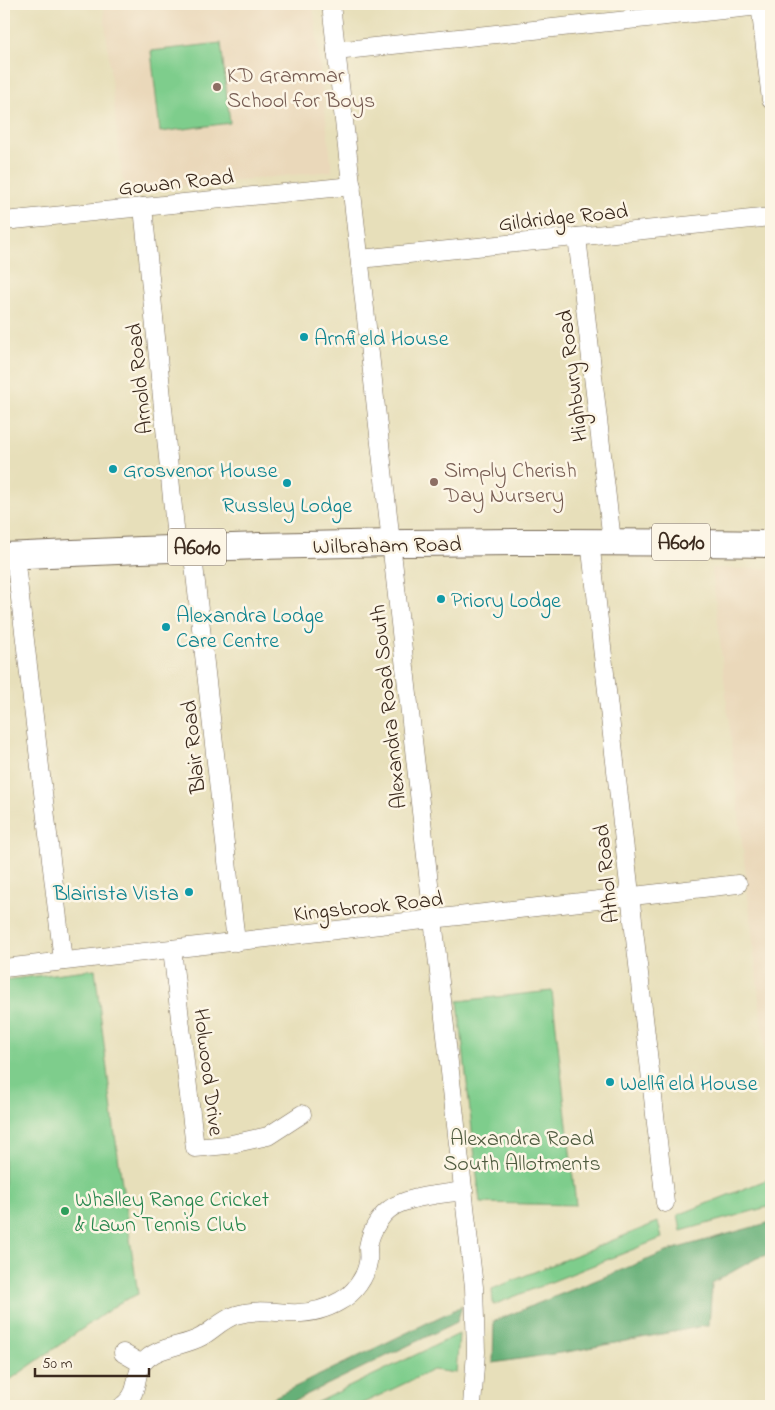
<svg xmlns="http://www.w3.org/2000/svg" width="775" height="1410" font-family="'Indie Flower',sans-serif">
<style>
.built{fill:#ead8ba}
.green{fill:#7ecd8c;stroke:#5c7c55}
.forest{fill:#66b078;stroke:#506d4b}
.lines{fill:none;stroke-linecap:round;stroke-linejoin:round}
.minor-casing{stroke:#776955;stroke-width:19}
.highway-casing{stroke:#776955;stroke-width:28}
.minor{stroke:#fff;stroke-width:18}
.highway{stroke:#fff;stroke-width:26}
.education-dot{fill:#8d6e63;stroke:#fcf5e5;stroke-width:2}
.culture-dot{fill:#0f9aa8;stroke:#fcf5e5;stroke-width:2}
.leisure-dot{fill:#2e9e5b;stroke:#fcf5e5;stroke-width:2}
.labels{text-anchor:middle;stroke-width:5;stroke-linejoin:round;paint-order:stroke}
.shield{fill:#fcf5e5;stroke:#75675a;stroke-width:1}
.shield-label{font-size:21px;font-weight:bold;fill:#3b2a1e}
.education-label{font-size:22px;fill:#785e54;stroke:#fcf5e5;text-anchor:start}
.street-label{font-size:22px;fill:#3b2a1e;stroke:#fcf5e5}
.culture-label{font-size:22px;fill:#0d838f;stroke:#fcf5e5;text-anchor:start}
.park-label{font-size:22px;fill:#4f5b3f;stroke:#fcf5e5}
.leisure-label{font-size:22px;fill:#27864d;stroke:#fcf5e5;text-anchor:start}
</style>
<rect width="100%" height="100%" fill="#fcf5e5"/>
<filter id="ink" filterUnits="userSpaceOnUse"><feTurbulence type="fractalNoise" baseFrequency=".02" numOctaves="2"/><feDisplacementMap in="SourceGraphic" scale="10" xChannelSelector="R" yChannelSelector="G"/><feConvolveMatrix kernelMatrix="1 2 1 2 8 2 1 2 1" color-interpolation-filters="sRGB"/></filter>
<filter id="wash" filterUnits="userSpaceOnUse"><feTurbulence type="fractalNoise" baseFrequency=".0096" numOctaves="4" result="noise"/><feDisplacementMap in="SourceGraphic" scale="20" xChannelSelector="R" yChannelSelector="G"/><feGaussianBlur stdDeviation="1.12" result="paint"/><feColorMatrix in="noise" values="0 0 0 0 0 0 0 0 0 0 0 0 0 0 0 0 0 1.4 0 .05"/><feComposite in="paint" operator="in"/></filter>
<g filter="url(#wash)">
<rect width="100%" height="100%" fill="#e7dfba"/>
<g class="built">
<path d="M103,4h210l19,167 -201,20 -9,-13z"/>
<path d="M712,568l59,1v537z"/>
</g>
<g class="green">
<path d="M221,43l9,80 -70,9 -9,-81z"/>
<path d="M95,969l19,159 24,166 -19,9 -115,81v-404z"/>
<path d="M552,991l24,214 -96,-2 -22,-202z"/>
<path d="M771,1178v28l-90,25 -3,-16z"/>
<path d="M658,1222l4,16 -169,67 -1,-16z"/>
<path d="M459,1334l-3,39 -23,-3 -76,36h-48z"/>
</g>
<g class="forest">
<path d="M771,1222v32l-14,4 -45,25 -3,42 -136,26 -80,12 1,-42 180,-72z"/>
<path d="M462,1306l-5,16 -174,84h-27z"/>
</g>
</g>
<g filter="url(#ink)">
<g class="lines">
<g class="minor-casing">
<g id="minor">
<path d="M331,4l143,1283 2,65 -4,54"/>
<path d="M760,4l11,96"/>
<path d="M336,51l424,-45"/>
<path d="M143,207l34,341"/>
<path d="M4,221l348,-35"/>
<path d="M577,237l35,304"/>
<path d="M360,259l411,-42"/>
<path d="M590,541l75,662"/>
<path d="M192,547l44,395"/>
<path d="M15,556l48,405"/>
<path d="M172,949l23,199 32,-3 41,-9 34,-22"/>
<path d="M4,968l734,-84"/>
<path d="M123,1353l19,11"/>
<path d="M122,1406c19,-13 11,-31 21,-43 13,-17 40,-16 58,-26 12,-7 22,-18 35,-22 18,-6 35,-3 53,-2 17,1 36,-3 51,-12 14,-7 26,-24 28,-39 1,-5 0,-10 0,-15 3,-18 15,-38 33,-44 20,-8 42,-9 63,-12"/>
</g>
</g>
<g class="highway-casing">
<path id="highway" d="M4,556c255,-13 511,-17 767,-12"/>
</g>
<use href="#minor" class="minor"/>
<use href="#highway" class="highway"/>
</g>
</g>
<g class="education-dot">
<circle cx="217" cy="87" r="5"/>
<circle cx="434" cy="482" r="5"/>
</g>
<g class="culture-dot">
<circle cx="304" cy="337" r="5"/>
<circle cx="113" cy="469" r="5"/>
<circle cx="287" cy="483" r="5"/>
<circle cx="441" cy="599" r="5"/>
<circle cx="166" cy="627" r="5"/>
<circle cx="189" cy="892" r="5"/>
<circle cx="610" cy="1082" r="5"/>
</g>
<circle class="leisure-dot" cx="65" cy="1211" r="5"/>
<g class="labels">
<g class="shield">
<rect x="652" y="523.5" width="58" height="37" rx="4"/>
<rect x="168" y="528.5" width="58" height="37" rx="4"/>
</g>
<g class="shield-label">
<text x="681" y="549">A6010</text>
<text x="197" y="554">A6010</text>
</g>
<g class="education-label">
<text x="227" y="82">KD Grammar<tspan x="227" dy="25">School for Boys</tspan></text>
<text x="444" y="477">Simply Cherish<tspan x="444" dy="25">Day Nursery</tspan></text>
</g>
<g class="street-label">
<text transform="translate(176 181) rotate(-6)" y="8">Gowan Road</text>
<text transform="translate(563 216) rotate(-6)" y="8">Gildridge Road</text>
<text transform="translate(571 376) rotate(-97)" y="8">Highbury Road</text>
<text transform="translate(138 379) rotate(-96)" y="8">Arnold Road</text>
<text transform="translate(387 544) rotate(-1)" y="8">Wilbraham Road</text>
<text transform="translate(387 707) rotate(-96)" y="8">Alexandra Road South</text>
<text transform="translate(192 747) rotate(-96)" y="8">Blair Road</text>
<text transform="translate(605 874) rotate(-96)" y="8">Athol Road</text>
<text transform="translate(368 905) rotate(-6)" y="8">Kingsbrook Road</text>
<text transform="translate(210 1072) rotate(83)" y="8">Holwood Drive</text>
</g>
<g class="culture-label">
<text x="314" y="345">Arnfield House</text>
<text x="123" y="477">Grosvenor House</text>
<text x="287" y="512" text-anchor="middle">Russley Lodge</text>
<text x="451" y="607">Priory Lodge</text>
<text x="176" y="622">Alexandra Lodge<tspan x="176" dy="25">Care Centre</tspan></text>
<text x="179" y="900" text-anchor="end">Blairista Vista</text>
<text x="620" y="1090">Wellfield House</text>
</g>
<g class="park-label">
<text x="522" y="1145">Alexandra Road<tspan x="522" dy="25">South Allotments</tspan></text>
</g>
<g class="leisure-label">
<text x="75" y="1206">Whalley Range Cricket<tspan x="75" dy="25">&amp; Lawn Tennis Club</tspan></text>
</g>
</g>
<rect width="775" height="1410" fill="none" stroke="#fcf5e5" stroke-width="20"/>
<path d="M35 1368v8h114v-8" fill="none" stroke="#3b2a1e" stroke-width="2.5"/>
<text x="42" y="1368" font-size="15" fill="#3b2a1e" stroke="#fcf5e5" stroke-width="4" paint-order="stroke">50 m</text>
</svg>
